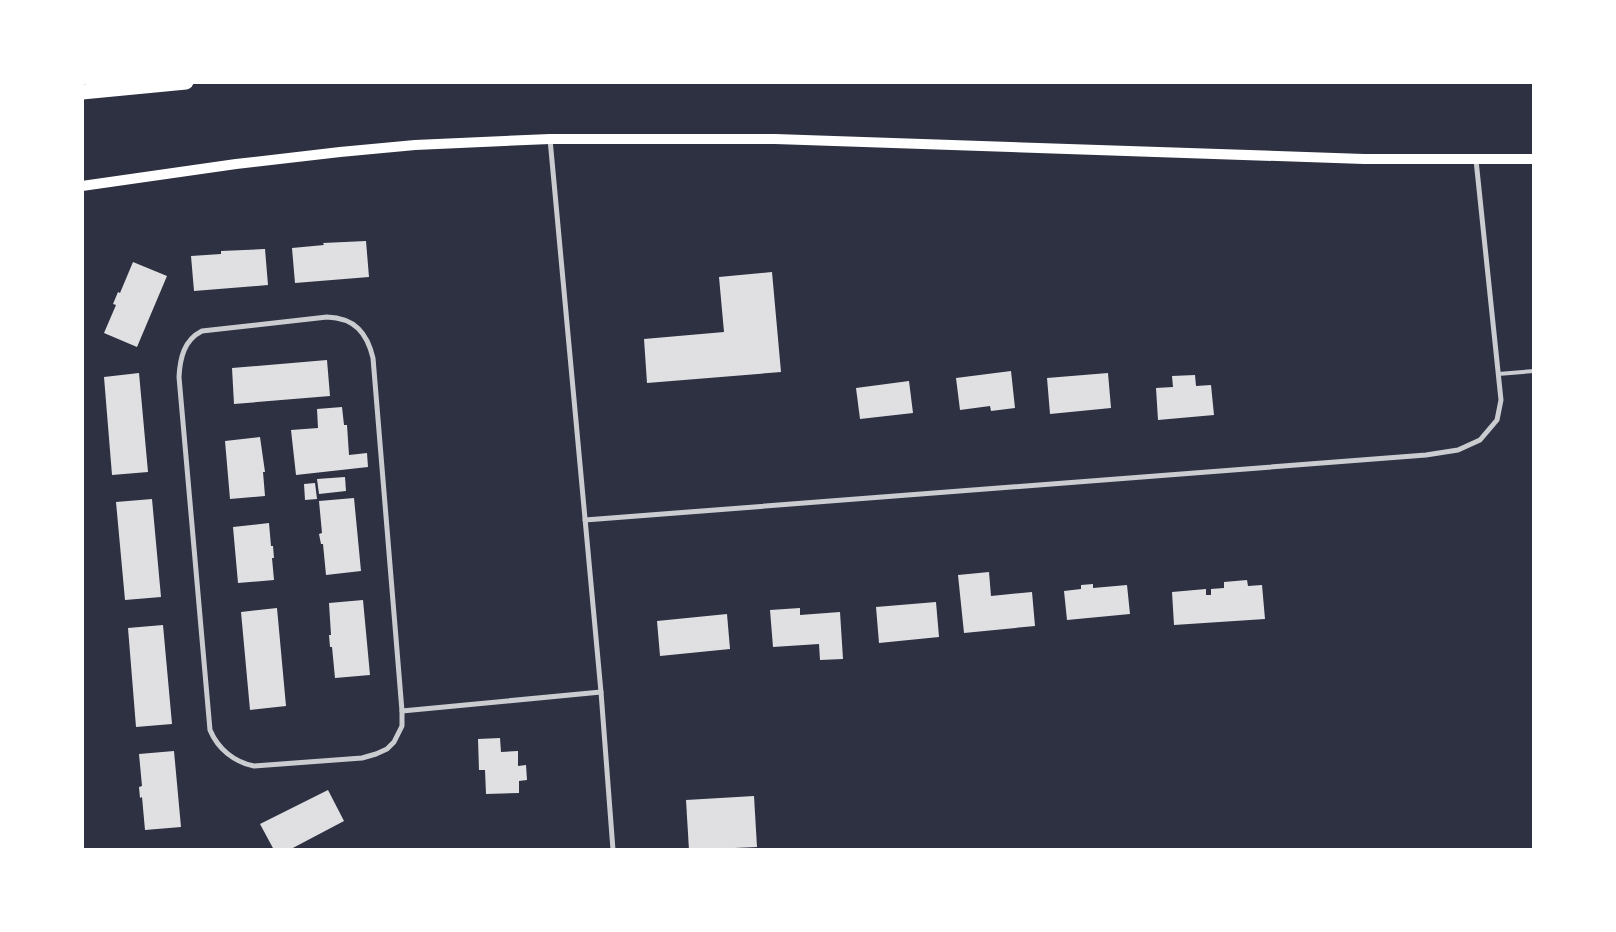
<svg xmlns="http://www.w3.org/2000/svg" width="1616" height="932" font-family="'Exo 2',sans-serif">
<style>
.building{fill:#e0e0e3}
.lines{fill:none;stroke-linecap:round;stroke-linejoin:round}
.service{stroke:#caccd0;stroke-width:4}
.minor{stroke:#caccd0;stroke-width:5}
.secondary{stroke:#fff;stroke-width:10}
.motorway{stroke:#fff;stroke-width:15}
</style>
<rect width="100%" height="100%" fill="#2d3142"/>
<g class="building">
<path d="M366,241l3,36 -74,6 -3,-35 32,-3 -1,-2z"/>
<path d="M265,249l3,36 -74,6 -3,-35 30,-2v-3z"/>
<path d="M133,262l34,14 -30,71 -33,-14 12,-28 -3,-1 5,-12 2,1z"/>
<path d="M772,272l9,100 -134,11 -3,-44 80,-7 -5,-55z"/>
<path d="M327,360l3,36 -96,8 -2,-36z"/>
<path d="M1011,371l4,37 -24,3 -1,-5 -30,4 -4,-32z"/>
<path d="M139,373l9,99 -36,3 -8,-98z"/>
<path d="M1108,373l3,35 -61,6 -3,-36z"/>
<path d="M1195,375l1,11 15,-1 3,30 -56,5 -2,-32 17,-1 -1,-11z"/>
<path d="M909,381l4,32 -53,6 -4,-31z"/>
<path d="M342,407l2,18h3l2,30 18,-2 1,14 -72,8 -5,-45 27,-2 -1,-19z"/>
<path d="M260,437l5,35h-2l2,24 -35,3 -5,-58z"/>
<path d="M345,477l1,14 -27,3 -2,-15z"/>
<path d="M315,483l2,16 -12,1 -1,-16z"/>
<path d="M354,498l7,73 -35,4 -3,-31h-2l-2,-10 3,-1 -3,-32z"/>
<path d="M152,499l9,98 -36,3 -9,-98z"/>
<path d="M269,523l2,23h2l1,12h-2l2,22 -36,3 -5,-56z"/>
<path d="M989,572l2,24 41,-4 3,34 -71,7 -6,-58z"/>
<path d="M1247,580l1,6 14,-1 3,34 -91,6 -2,-33 34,-3v6h5v-6l13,-1v-6z"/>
<path d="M1093,584v4l34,-3 3,29 -63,6 -3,-29 17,-2v-4z"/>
<path d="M363,600l7,75 -35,3 -3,-31h-2l-1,-12h2l-2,-32z"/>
<path d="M936,602l3,35 -60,6 -3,-36z"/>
<path d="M277,608l9,98 -36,4 -9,-98z"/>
<path d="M800,608v7l40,-3 3,47 -23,1 -1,-16 -46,3 -3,-37z"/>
<path d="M727,614l3,35 -70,7 -3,-35z"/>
<path d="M163,625l9,99 -36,3 -8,-99z"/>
<path d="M500,738l1,14 17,-1v15l8,-1 1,15 -8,1v12l-33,1 -1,-24h-6l-1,-31z"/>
<path d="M174,751l7,76 -36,3 -3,-33 -2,1 -1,-11 3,-1 -3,-32z"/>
<path d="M328,790l16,31 -55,29h-15l-14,-26z"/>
<path d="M754,796l3,51 -68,3 -3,-50z"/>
</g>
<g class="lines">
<path class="service" d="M1498,374l36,-3"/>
<g class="minor">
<path d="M550,139l51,553 12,158"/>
<path d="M327,317c28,1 40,16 46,41l29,353v15l-8,16 -7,7 -11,5 -14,4 -108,8c-20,-4 -36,-17 -44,-36l-31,-353c1,-19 5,-37 23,-46z"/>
<path d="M585,520l841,-65 32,-5 22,-10 17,-20 4,-20 -25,-240"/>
<path d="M402,711l199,-19"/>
</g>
<path class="secondary" d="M82,186l154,-22 104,-12 75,-7 135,-6h225l589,20h170"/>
<path class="motorway" d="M82,92l104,-10"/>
</g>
<rect width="1616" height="932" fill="none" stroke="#ffffff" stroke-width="168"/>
</svg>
